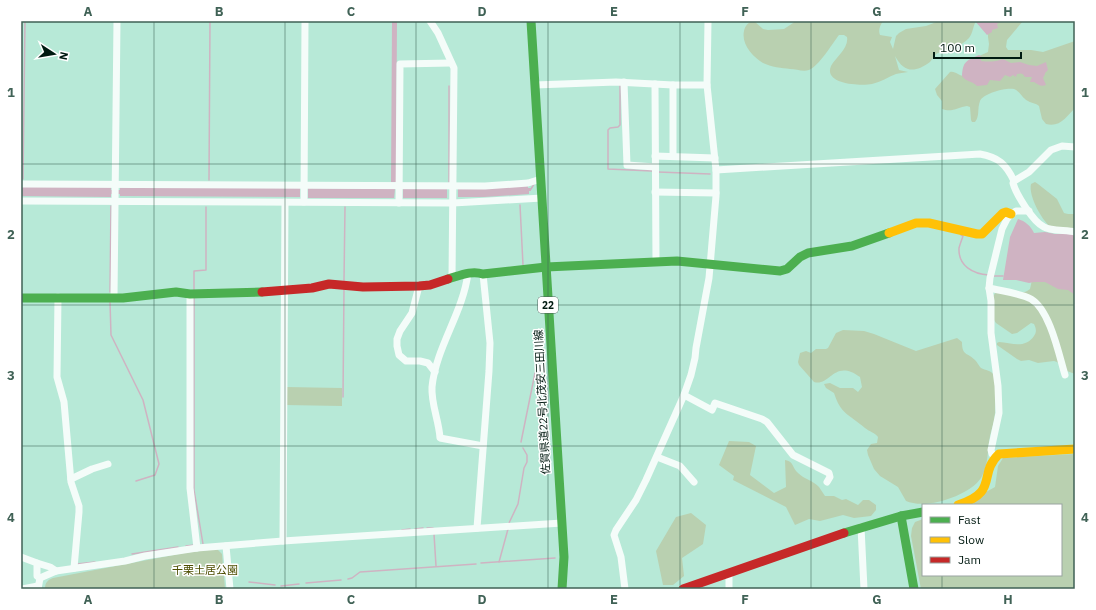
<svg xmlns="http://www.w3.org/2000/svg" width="1096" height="610" font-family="'IBM Plex Sans','Noto Sans JP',sans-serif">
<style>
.green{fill:#b9d0b0}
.water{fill:#cfb3c2}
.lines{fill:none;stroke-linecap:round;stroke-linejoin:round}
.stream{stroke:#cfb3c2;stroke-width:1.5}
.street{stroke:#f4fcf9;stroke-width:7}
.fast{stroke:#4caf50;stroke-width:9}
.slow{stroke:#ffc107;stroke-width:9}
.jam{stroke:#c62828;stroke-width:9}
.grid{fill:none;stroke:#406256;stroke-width:1;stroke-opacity:0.55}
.labels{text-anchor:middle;stroke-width:3;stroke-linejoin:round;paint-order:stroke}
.shield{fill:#fff;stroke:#4c5f58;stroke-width:1}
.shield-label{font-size:10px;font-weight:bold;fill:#001a11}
.street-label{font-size:11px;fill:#001a11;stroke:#fff}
.park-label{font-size:11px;fill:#4d4d00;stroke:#fff}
.neatline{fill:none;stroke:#406256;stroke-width:1.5}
.grid-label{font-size:13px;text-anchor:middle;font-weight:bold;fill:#406256}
</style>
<rect width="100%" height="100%" fill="#b7e9d7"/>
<g class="green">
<path d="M754,21l9,8 5,1 16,-1 12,-8h87c-3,5 -5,9 -3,14l12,2 -2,5 3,7 3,-13 3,-3 7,-4 20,-3 13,-5h37c-3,5 -3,12 -7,17 -8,9 -20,10 -31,15 -4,2 -5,6 -8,9 -15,11 -26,11 -35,-6l4,14 9,2c-4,1 -9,1 -12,2 -8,3 -15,8 -24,10 -10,2 -49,1 -41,-18 5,-9 18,-18 16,-29l-3,-2h-5c-7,9 -20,31 -30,35 -6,2 -13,-1 -19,-1 -8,-1 -19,-2 -27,-6 -10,-6 -22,-19 -19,-32 1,-5 4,-9 10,-10z"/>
<path d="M997,21h26l-16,19 -1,7 2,3h23l12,2 32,-11v67c-8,8 -15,20 -29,16l-4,-5 -3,-13c-3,-3 -8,-3 -11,-5 -6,-3 -8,-10 -14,-12 -8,-2 -32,5 -34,12 -3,8 0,15 -5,21h-3l-1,-2 -1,-13 -3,-1c-9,1 -15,7 -25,3v-8l-5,-6 -2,-6 15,-17c6,-1 8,4 14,4l40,-2 40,-6 -64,-5 -1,-7 9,-4 1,-8 -1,-7v-6z"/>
<path d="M1035,182l3,2 19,15 7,14 4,1h7v21c-7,-1 -16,-1 -21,-5 -11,-7 -26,-34 -23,-46z"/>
<path d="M1041,279l34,11v84l-8,-3 -10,-9 -3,-1 -16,2 -9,-3 -8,1 -4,-2 -20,-14v-2l2,-1c13,1 26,7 35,-6 3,-4 2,-8 0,-12l-3,-1 -14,10 -5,1 -16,-11 -2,-3 -1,-23c6,-15 27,2 37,-8l2,-9z"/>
<path d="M843,330l21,1 10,3 42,17 41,-13 5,4c0,14 5,10 13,18 2,2 4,6 6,8 4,2 11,3 13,7 1,4 1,9 1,13 0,11 1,22 -1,33 -1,5 -3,10 -4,15 -3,14 -1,29 -9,42 -12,18 -55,32 -75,23l-8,-14 -18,-11 -6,-7 -6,-14 -1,-5 4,-6 6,-1 1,-6c-4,-5 -8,-5 -13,-9 -16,-14 -24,-13 -31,-35l-8,-5 -2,-4 6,-1 10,5h13l5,4 4,-5 -2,-10c-26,-19 -30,10 -46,5l-15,-17 -1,-3 2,-9 6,-2 5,2 5,-4h10l2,-1 8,-15z"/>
<path d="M286,387l56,1v18l-57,-1z"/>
<path d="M729,441l20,1 7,4 -6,29 24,18 12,-6 -1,-27c9,1 7,8 13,13 6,6 16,8 21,14 2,3 4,6 6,9h9l8,4 4,-1 12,6 5,-5h6l7,5v5l-5,6 -17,2 -11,-3 -23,6 -11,-2 -14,6 -9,-18 -53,-27 1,-4 -15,-11z"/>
<path d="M1075,454v135h-154l-10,-53 1,-8 3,-6 8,-3v56h138v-70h-89l14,-13 9,-5 3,-21 5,-8z"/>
<path d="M691,513l15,12 -3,19 -21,14 2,18 -11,9h-10l-7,-34 20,-34z"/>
<path d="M217,549l5,5 3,35h-180c0,-7 3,-9 8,-11l131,-25z"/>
</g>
<g class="water">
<path d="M392,21h5l-1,161h-5z"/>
<path d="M975,21h26l-4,3 1,4 -6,2v2l-5,3z"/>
<path d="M979,55l3,2 -1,4c8,1 14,1 22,-2l8,4 9,-1 9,3 8,1 9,-4 2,8 -3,3v1l-2,4 3,7c-5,2 -7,0 -12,-3h-4l2,-5h-7c-2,-4 -4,-4 -8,-3l-1,3 -3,-2 -3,2 -5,-2 -5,6 -10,-1 -3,5 -10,1c-4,-5 -11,-4 -15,-10 1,-15 4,-15 17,-21z"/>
<path d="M21,186l90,1v3h9v-3l180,1v9l-180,-1v-2h-9v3l-90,-1z"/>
<path d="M528,186v2h3v3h-2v3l-45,3h-26v-8z"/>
<path d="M308,188l87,1 -1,9h-86z"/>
<rect x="403" y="189" width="44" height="9"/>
<path d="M1018,219c7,2 13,7 16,14l11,-1 10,2h20v61l-7,-5 -10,-1 -13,-7h-11l-5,1 -13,-3h-13l7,-43z"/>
</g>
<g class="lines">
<g class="stream">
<path d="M620,85v40l-2,2 -8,1 -2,2v39l44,2"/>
<path d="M658,172l52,2"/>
<path d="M23,179l2,-158"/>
<path d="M209,180l1,-159"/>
<path d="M449,182v-96"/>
<path d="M531,189l3,-5"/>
<path d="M520,205l3,60"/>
<path d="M961,235l2,1c-1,3 -3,8 -4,12 -1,18 14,26 30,27"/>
<path d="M993,276h10"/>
<path d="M344,281l1,-74"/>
<path d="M194,291v-20l12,-1v-63"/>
<path d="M110,292l1,-86"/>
<path d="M194,298v192l9,54"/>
<path d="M110,302l1,33 32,65 16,64 -4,11 -19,6"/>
<path d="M540,368l4,-1"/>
<path d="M343,397l1,-108"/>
<path d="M521,442l14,-69 2,-2"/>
<path d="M509,523l9,-19 6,-36 3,-6v-7l-4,-7"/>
<path d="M427,528h6"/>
<path d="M415,529l8,-1"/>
<path d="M402,530l8,-1"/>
<path d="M434,534l2,32"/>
<path d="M186,546l8,-1"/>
<path d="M132,554l46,-7"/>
<path d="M499,562l9,-33"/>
<path d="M481,563l74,-5"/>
<path d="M77,564l18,-2"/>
<path d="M348,579l4,-1 8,-6 116,-8"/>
<path d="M249,582l26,3"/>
<path d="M306,583l35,-3"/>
<path d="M281,586l18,-2"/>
</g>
<g class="street">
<path d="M430,21l8,12 16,35 -2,210"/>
<path d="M624,82l3,83 28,2"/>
<path d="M655,84l1,178"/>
<path d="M535,85l81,-3 57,3h34"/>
<path d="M1075,147l-13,-1 -11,4 -22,22 -15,9 -1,2c3,11 20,39 31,44 6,4 23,3 31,5"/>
<path d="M655,156l60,2"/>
<path d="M673,156v-71"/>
<path d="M716,170l264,-16c18,3 26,10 34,27"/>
<path d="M21,184l464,2 43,-3 13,-4"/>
<path d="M655,192l61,1"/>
<path d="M21,201l432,2 89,-5"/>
<path d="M304,202l1,-181"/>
<path d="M399,203l1,-139 51,-1"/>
<path d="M468,273c-5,40 -32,74 -36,114 -1,17 7,34 8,51l43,8"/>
<path d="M419,286l-7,27 -12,18 -3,8v7l2,9 7,6h14l8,2 7,9"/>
<path d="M989,288c12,3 31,5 42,11 19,11 28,56 34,76"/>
<path d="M190,294v194l7,60"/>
<path d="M58,297l-1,80 7,25 7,80 8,24v6l-5,56"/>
<path d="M114,297l3,-276"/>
<path d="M684,395l28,15 3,-7 47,16 5,3 26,33 36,18 1,4 -3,5"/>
<path d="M657,457l23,9 14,16"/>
<path d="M995,457l-3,-3 -1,-4 8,-37 -1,-27 -7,-53v-32l-2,-13 1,-10 12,-49 5,-10 4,-5 5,-3h13"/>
<path d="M71,479l21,-10 16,-5"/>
<path d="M861,527l3,62"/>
<path d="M477,528l12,-157 1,-28 -7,-69"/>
<path d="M283,541l2,-339"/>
<path d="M226,546l4,43"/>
<path d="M21,557l16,6v13l3,2"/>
<path d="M37,563l13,4 6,4"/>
<path d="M729,573v16"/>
<path d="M22,589l16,-3"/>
<path d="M38,589l2,-11 16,-7 69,-10 20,-5 52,-8 86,-7 279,-18"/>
<path d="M625,589l-4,-32 -7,-22 2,-5 20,-30 10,-20 38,-85 7,-20 4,-17 1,-10 13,-70 7,-82v-26l-9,-85 1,-64"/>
</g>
<g class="fast">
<path d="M531,21l33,536 -2,32"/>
<path d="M448,279c11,-3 23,-9 35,-5l63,-7 131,-6 103,10 7,-2 13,-12 8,-4 44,-7 37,-13"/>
<path d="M21,298h102l53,-6 14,2 72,-2"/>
<path d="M901,516l13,73"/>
<path d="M844,533l57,-17 22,-4"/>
</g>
<g class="slow">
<path d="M889,233l27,-10h13l48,11h5l21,-21 3,-1 5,2"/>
<path d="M958,505c42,-14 19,-30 41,-51l76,-5"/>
</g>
<g class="jam">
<path d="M262,292l50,-4 17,-4 34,3 56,-1 11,-1 18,-6"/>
<path d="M683,589l161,-56"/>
</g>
</g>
<path class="grid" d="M154,21v568M285,21v568M416,21v568M548,21v568M680,21v568M811,21v568M942,21v484M21,164h1054M21,305h1054M21,446h1054M942,575v14"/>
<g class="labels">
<rect class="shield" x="538" y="297" width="20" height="16" rx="3"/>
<g class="shield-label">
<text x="548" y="309">22</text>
</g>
<g class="street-label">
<text transform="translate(542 402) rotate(-93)" y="4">佐賀県道22号北茂安三田川線</text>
</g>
<g class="park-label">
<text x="205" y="574">千栗土居公園</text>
</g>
</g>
<rect width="1096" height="610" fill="none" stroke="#ffffff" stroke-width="44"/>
<rect x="922" y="504" width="140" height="72" fill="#ffffff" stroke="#99a3a0"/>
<rect x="930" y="517" width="20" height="6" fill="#4caf50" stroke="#99a3a0"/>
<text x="958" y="524" font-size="12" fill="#001a11">Fast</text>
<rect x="930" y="537" width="20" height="6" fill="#ffc107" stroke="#99a3a0"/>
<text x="958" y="544" font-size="12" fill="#001a11">Slow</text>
<rect x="930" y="557" width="20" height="6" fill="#c62828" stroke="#99a3a0"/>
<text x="958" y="564" font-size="12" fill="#001a11">Jam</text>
<g transform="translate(54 54) rotate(102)" stroke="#ffffff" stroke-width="3" paint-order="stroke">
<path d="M0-3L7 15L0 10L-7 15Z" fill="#001a11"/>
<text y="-6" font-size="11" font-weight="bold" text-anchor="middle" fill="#001a11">N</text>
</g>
<path d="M934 52v6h87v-6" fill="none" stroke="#001a11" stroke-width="2"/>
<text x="940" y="52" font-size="12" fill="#001a11" stroke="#ffffff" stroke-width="3" paint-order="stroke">100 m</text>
<rect x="22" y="22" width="1052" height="566" class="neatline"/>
<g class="grid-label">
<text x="88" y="16">A</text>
<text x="219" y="16">B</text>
<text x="351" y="16">C</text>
<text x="482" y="16">D</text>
<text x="614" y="16">E</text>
<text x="745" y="16">F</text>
<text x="877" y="16">G</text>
<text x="1008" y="16">H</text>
<text x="11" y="97">1</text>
<text x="1085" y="97">1</text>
<text x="11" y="239">2</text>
<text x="1085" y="239">2</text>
<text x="11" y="380">3</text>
<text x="1085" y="380">3</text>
<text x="11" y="522">4</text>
<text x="1085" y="522">4</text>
<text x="88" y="604">A</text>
<text x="219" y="604">B</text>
<text x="351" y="604">C</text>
<text x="482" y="604">D</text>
<text x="614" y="604">E</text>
<text x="745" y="604">F</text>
<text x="877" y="604">G</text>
<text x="1008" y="604">H</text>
</g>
</svg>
